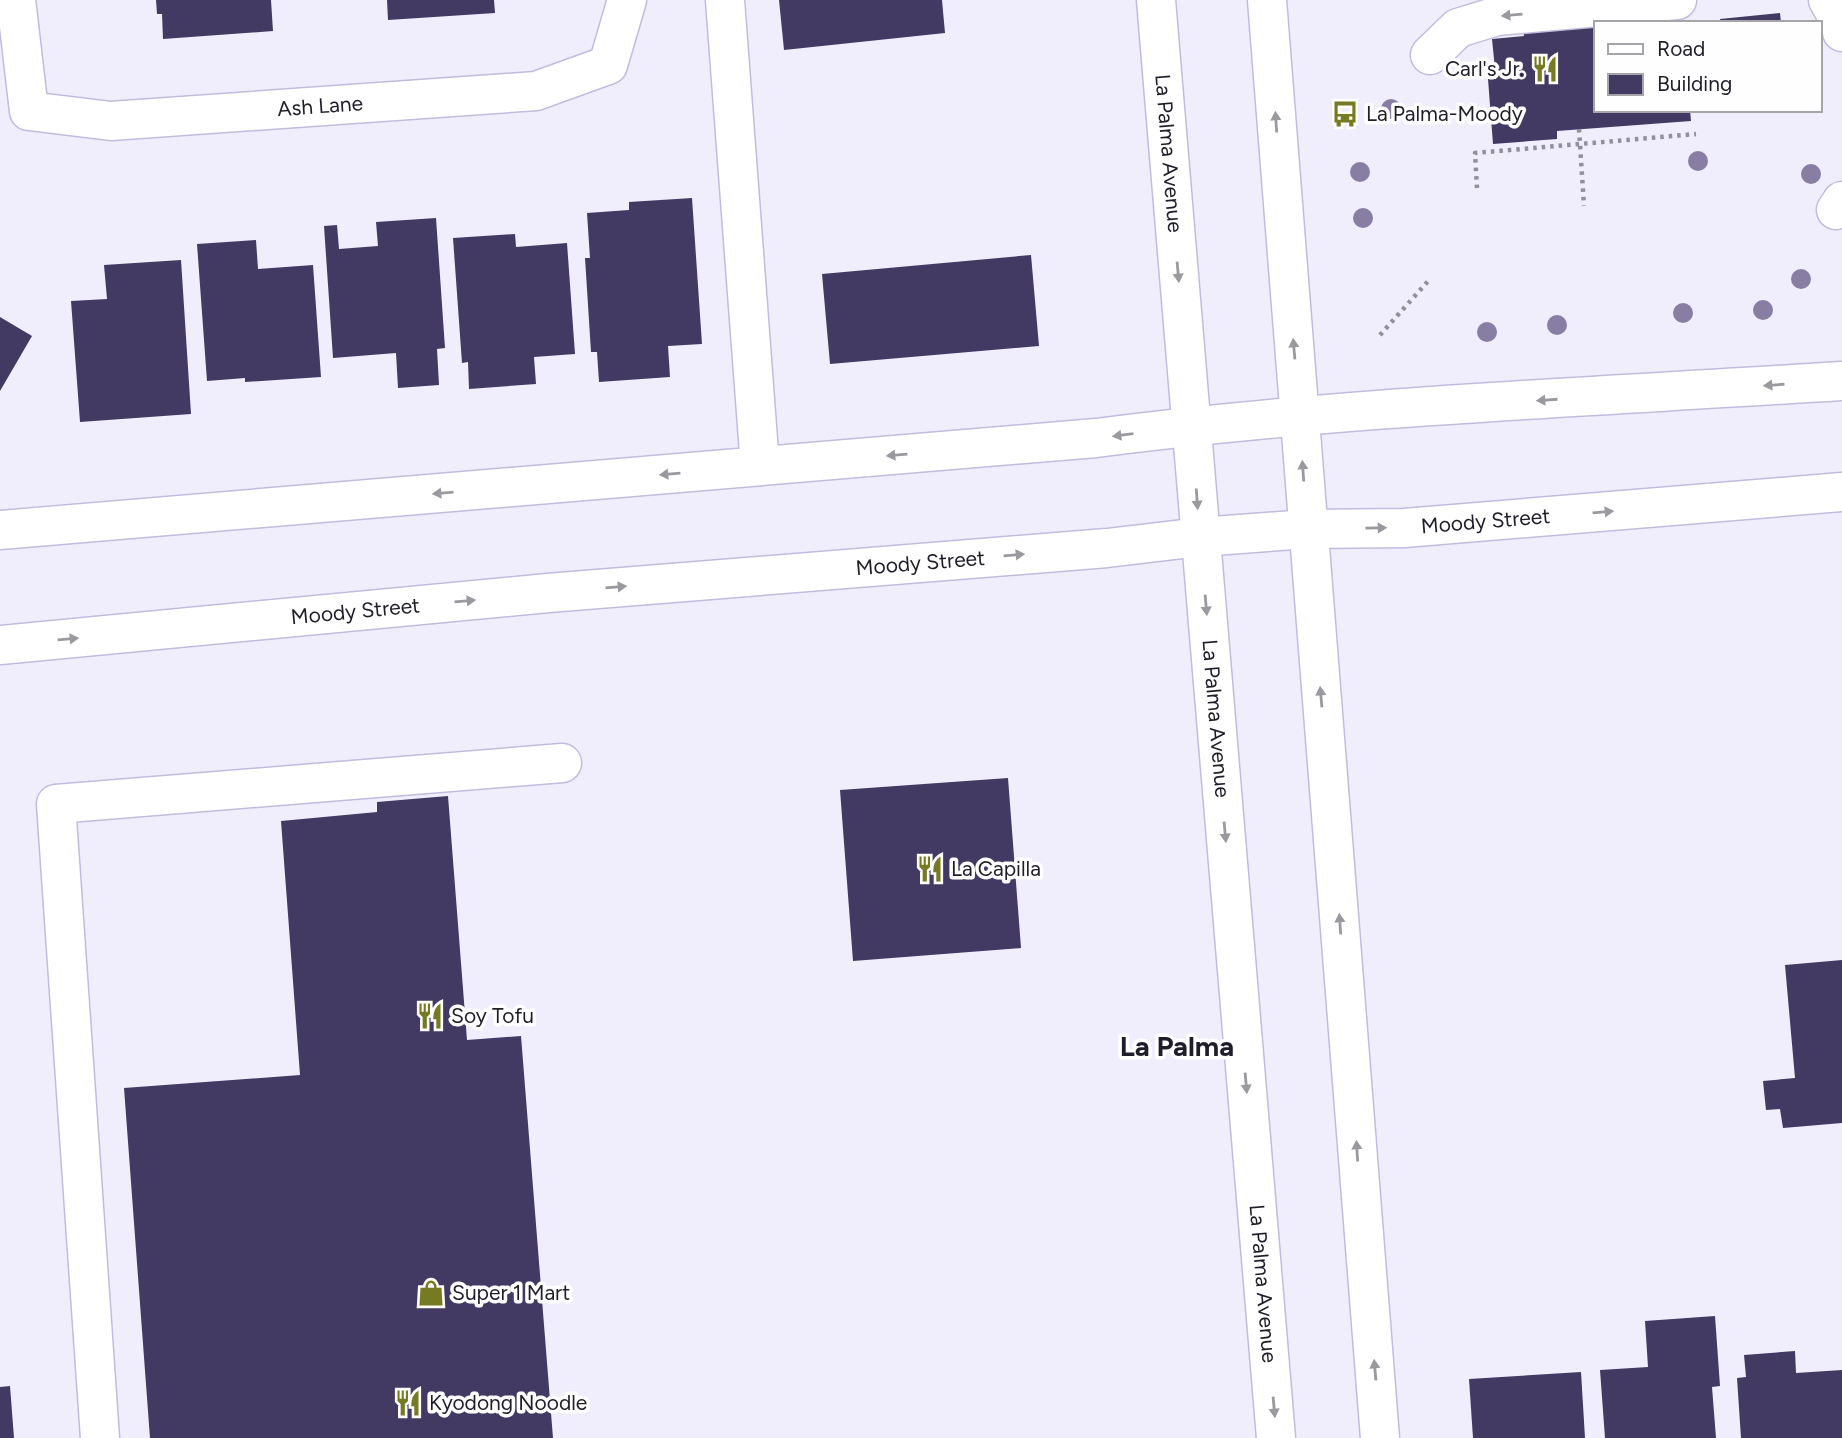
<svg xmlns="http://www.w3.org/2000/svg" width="1842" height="1438" font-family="Figtree,sans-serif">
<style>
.building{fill:#423a62}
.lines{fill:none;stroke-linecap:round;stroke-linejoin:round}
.minor-casing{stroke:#c1bcdf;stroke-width:41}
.major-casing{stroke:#c1bcdf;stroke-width:41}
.path{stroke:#918f9d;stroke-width:4.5;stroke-dasharray:3.5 5;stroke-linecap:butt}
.minor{stroke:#fff;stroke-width:38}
.major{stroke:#fff;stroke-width:38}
.tree{fill:#887ea4}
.oneway{fill:#9a999f}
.labels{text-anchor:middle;stroke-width:7;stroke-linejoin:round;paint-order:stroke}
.poi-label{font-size:21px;fill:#1f1d2a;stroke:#fefefe;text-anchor:start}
.street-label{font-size:21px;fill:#1f1d2a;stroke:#fefefe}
.district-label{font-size:28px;font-weight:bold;fill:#1f1d2a;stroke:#fefefe}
</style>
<rect width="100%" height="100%" fill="#f0eefd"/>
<g class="building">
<path d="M156,0h115l2,31 -110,8 -1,-25h-5z"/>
<path d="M387,0h107l1,13 -107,7z"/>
<path d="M779,0h163l3,33 -161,17z"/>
<path d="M1674,8l2,15h-81v87h95l1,11 -134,10v8l-64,5 -5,-65h8l-4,-40 32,-3 -1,-7z"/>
<path d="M1780,13l1,10h-60l-1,-4z"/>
<path d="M692,198l10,146 -34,2 2,31 -71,5 -2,-30h-6l-6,-94h5l-3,-45 42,-3v-8z"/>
<path d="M436,218l9,130 -8,1 2,36 -41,3 -2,-35 -63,5 -9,-132 13,-1 2,24 39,-3 -2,-24z"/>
<path d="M515,234l1,13 51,-4 8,111 -41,3 2,27 -67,5 -1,-27 -6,1 -9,-125z"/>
<path d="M256,240l2,29 55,-4 8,112 -76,5v-4l-38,3 -10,-137z"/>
<path d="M1031,255l8,91 -209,18 -8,-90z"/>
<path d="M181,260l10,154 -111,8 -9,-121 36,-2 -3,-34z"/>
<path d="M0,317l32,19 -32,55z"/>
<path d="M1008,778l13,170 -168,13 -13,-171z"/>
<path d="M448,796l19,244 54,-4 32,402h-403l-26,-350 176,-13 -19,-254 96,-9v-10z"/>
<path d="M1842,960v163l-59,5 -3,-19 -14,1 -3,-29 32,-3 -10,-113z"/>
<path d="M1715,1316l5,70 -8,1 4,51h-111l-5,-68 48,-3 -3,-46z"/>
<path d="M1795,1351l1,22 46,-3v68h-101l-4,-60 9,-1 -2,-22z"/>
<path d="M1581,1372l4,66h-112l-4,-59z"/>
<path d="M10,1386l4,52h-14v-51z"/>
</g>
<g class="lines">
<g class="minor-casing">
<g id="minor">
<path id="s1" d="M16,0l13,111 82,10 425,-30 72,-26 19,-65"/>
<path d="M725,0l35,466"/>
<path d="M1828,0l13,23 1,9"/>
<path d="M1430,55l28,-27 39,-12 180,-16"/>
<path d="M1836,210l6,-9"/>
<path d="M100,1438l-44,-634 506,-41"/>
</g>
</g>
<g class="major-casing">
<g id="major">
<path id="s2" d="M1156,0l120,1438"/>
<path d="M1267,0l113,1438"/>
<path d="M0,530l1096,-92c247,-32 497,-41 746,-57"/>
<path id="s3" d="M0,645l548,-52 559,-45 93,-11 108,-8 96,-1 438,-36"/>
</g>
</g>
<g class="path">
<path d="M1579,129l5,77"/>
<path d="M1477,188l-2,-35 221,-19"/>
<path d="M1380,335l50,-56"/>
</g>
<use href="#minor" class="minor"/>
<use href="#major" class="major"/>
</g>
<g class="tree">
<circle cx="1391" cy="109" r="10"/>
<circle cx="1698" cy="161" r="10"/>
<circle cx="1360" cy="172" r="10"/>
<circle cx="1811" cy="174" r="10"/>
<circle cx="1363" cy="218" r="10"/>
<circle cx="1801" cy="279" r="10"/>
<circle cx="1763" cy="310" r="10"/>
<circle cx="1683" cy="313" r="10"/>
<circle cx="1557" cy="325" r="10"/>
<circle cx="1487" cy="332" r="10"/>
</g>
<defs><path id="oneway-solid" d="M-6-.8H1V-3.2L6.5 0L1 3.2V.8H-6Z" transform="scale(1.75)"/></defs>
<g class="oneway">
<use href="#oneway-solid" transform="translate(1512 15) rotate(175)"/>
<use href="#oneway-solid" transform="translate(1276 122) rotate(-94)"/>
<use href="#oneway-solid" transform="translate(1178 272) rotate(85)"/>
<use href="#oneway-solid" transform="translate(1294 349) rotate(-95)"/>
<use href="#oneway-solid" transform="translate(1774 385) rotate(176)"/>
<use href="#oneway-solid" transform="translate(1547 400) rotate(176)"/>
<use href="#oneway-solid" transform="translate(1123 435) rotate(173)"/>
<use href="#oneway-solid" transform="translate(897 455) rotate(175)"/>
<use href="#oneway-solid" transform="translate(1303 471) rotate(-94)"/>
<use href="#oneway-solid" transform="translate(670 474) rotate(175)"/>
<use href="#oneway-solid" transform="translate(443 493) rotate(175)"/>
<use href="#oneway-solid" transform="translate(1197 499) rotate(86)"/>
<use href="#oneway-solid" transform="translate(1603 512) rotate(-5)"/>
<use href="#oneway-solid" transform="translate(1376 528) rotate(-1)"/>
<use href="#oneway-solid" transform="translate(1014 555) rotate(-5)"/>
<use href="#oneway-solid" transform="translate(616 587) rotate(-5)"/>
<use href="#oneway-solid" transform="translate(465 601) rotate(-5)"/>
<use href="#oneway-solid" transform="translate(1206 605) rotate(85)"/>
<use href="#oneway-solid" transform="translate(68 639) rotate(-5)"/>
<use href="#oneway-solid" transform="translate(1321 697) rotate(-95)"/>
<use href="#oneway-solid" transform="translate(1225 832) rotate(85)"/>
<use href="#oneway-solid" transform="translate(1340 924) rotate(-94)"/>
<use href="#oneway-solid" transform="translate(1246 1083) rotate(85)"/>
<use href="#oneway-solid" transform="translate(1357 1151) rotate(-94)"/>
<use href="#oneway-solid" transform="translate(1375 1370) rotate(-95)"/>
<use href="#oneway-solid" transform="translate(1274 1407) rotate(85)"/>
</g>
<defs>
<g id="restaurant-bare" transform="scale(2.1)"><path d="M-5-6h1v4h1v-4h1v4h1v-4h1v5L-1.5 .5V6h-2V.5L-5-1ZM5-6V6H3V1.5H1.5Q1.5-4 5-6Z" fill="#767a22" stroke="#fefefe" stroke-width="2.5" paint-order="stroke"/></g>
<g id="bus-bare" transform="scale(2.1)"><path d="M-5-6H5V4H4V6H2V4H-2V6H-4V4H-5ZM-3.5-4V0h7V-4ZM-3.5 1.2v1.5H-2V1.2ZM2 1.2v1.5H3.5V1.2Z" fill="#767a22" stroke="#fefefe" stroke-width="2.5" paint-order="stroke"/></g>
<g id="shop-bare" transform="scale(2.1)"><path d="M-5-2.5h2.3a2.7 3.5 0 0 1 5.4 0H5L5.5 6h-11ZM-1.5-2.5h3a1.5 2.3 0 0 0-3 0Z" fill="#767a22" stroke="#fefefe" stroke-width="2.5" paint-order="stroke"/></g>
</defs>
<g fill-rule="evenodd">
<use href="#restaurant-bare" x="1545" y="69"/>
<use href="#bus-bare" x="1345" y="114"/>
<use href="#restaurant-bare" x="930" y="869"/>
<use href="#restaurant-bare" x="430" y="1016"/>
<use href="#shop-bare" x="431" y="1293"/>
<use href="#restaurant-bare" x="408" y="1403"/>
</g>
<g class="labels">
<g class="poi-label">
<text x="1524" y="76" text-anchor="end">Carl's Jr.</text>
<text x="1366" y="121">La Palma-Moody</text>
<text x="951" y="876">La Capilla</text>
<text x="451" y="1023">Soy Tofu</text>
<text x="452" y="1300">Super 1 Mart</text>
<text x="429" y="1410">Kyodong Noodle</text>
</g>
<g class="street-label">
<text dy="7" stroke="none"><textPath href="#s1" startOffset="404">Ash Lane</textPath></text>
<text dy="7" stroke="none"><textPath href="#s2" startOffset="154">La Palma Avenue</textPath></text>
<text dy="7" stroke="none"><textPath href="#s3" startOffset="1491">Moody Street</textPath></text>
<text dy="7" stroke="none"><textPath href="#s3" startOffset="924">Moody Street</textPath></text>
<text dy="7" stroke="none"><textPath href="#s3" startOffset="357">Moody Street</textPath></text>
<text dy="7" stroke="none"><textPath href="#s2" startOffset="721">La Palma Avenue</textPath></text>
<text dy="7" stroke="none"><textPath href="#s2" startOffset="1288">La Palma Avenue</textPath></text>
</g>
<g class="district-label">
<text x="1177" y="1056">La Palma</text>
</g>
</g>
<rect x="1594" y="21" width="228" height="91" fill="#fefefe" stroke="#a5a4a9" stroke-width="2"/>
<rect x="1608" y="44" width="35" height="10" fill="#ffffff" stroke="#a5a4a9" stroke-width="2"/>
<text x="1657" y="56" font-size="21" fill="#1f1d2a">Road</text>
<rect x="1608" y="74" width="35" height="21" fill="#423a62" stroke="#a5a4a9" stroke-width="2"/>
<text x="1657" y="91" font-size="21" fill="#1f1d2a">Building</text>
</svg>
